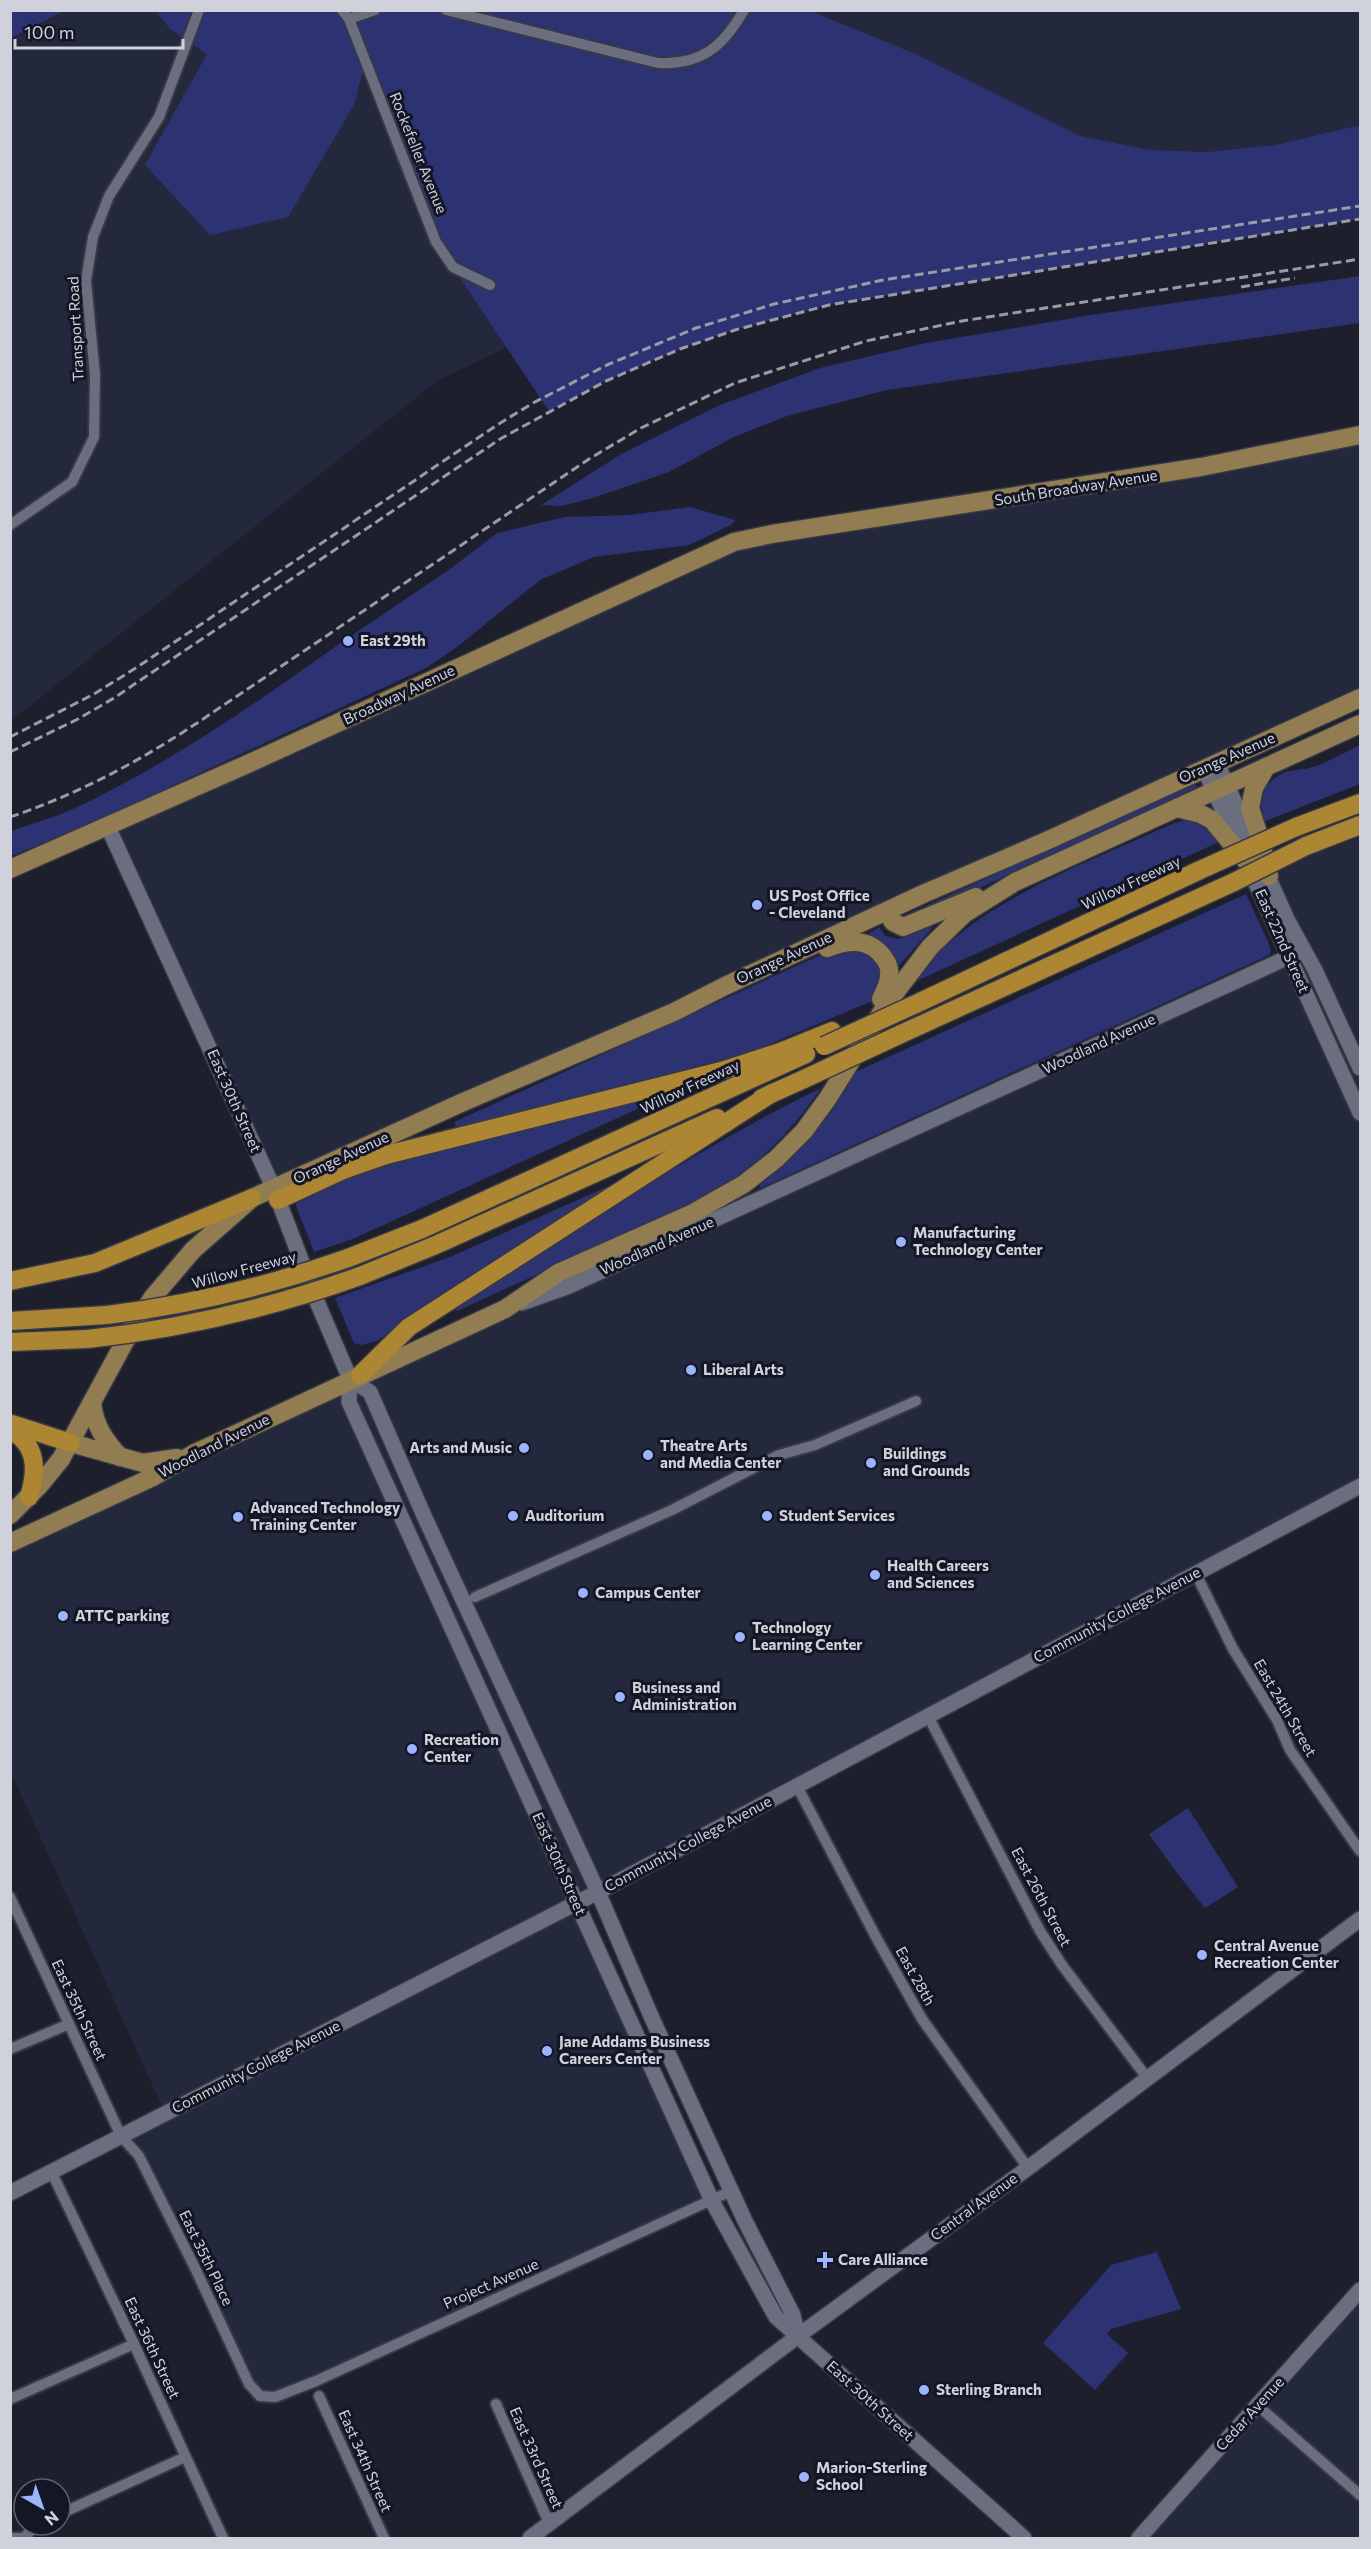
<svg xmlns="http://www.w3.org/2000/svg" width="1371" height="2549" font-family="Commissioner,sans-serif">
<style>
.built{fill:#24283c}
.green{fill:#2d3273}
.lines{fill:none;stroke-linecap:round;stroke-linejoin:round}
.street-casing{stroke:#373945;stroke-width:14}
.secondary-casing{stroke:#373945;stroke-width:18}
.primary-casing{stroke:#373945;stroke-width:21}
.highway-casing{stroke:#373945;stroke-width:21}
.street{stroke:#6a6e7f;stroke-width:10}
.secondary{stroke:#6a6e7f;stroke-width:15}
.primary{stroke:#927c51;stroke-width:18}
.highway{stroke:#ac8633;stroke-width:18}
.rail{stroke:#999ba6;stroke-width:3;stroke-dasharray:9 4.5;stroke-linecap:butt}
.highway-bridge-casing{stroke:#373945;stroke-width:21;stroke-linecap:butt}
.highway-bridge{stroke:#ac8633;stroke-width:18}
.poi-dot{fill:#9bb4fd;stroke:#131624;stroke-width:2}
.labels{text-anchor:middle;stroke-width:6;stroke-linejoin:round;paint-order:stroke}
.street-label{font-size:15px;fill:#cfd1db;stroke:#131624}
.poi-label{font-size:15px;font-weight:bold;fill:#cfd1db;stroke:#131624;text-anchor:start}
</style>
<rect width="100%" height="100%" fill="#1d1f2d"/>
<g class="built">
<path d="M11,11h1349v114l-85,20 -69,7 -55,-2 -72,-14 -161,-81 -198,189 -283,137 -426,340z"/>
<path d="M1360,435v263l-1086,491 -166,-362 607,-277z"/>
<path d="M1360,837v649l-783,417 135,298 -396,180 -56,15 -121,-240 -18,-20 44,-23 -151,-334 -3,1 -1,-237 1294,-593 -35,-74 40,-21z"/>
<path d="M1360,2290v248h-221z"/>
</g>
<g class="green">
<path d="M11,10h52v1l-52,27z"/>
<path d="M808,10l110,45 162,81 71,14 55,2 69,-7 85,-20v94l-531,86 -94,25 -55,19 -74,32 -57,30 -113,-169 -71,-179 -11,42 -66,112 -78,18 -65,-70 62,-111 -37,-25 -14,-18z"/>
<path d="M1360,276v47l-473,67 -100,26 -53,21 -65,35 -73,25 -34,9 -21,-1 82,-52 97,-48 100,-37 106,-25 165,-28z"/>
<path d="M690,507l45,13 -4,5 -42,20 -95,12 -54,23 -83,67 -31,21 -338,157 -77,31v-25c19,-7 41,-13 60,-21 97,-45 185,-107 271,-168l4,4 8,-5 -3,-5 99,-67 47,-36 68,-16 64,-2z"/>
<path d="M1360,745v39l-97,38c-5,-21 0,-42 23,-50 8,-3 19,-2 27,-5 16,-5 32,-15 47,-22z"/>
<path d="M1194,784l3,2 -1,3 -285,130 -10,-2z"/>
<path d="M1186,820l18,3 17,18 -313,144 38,-45 3,3c63,-55 150,-85 225,-120z"/>
<path d="M1246,894l23,50 2,8 -2,3 -508,233 -2,-4 23,-19 69,-91z"/>
<path d="M930,925l2,3 -35,40 -32,-32 14,-9 6,9 14,3z"/>
<path d="M852,947l20,6 10,18 -7,29 -127,53 -291,75 -3,-6 362,-165z"/>
<path d="M821,1088c-35,51 -70,83 -123,113l-241,110 -2,-4c120,-75 238,-157 366,-219z"/>
<path d="M669,1090l1,4 -317,145 -39,13 -20,-51 41,-24z"/>
<path d="M620,1181l-243,160 -16,4 -7,-2 -19,-45 115,-41z"/>
<path d="M1188,1808l50,79 -33,21 -28,-35 -28,-39z"/>
<path d="M1157,2252l24,57 -70,20 -4,5 21,19 -33,37 -52,-47 68,-78z"/>
</g>
<g class="lines">
<g class="street-casing">
<g id="street">
<path d="M342,10l7,9 87,223 17,25 37,18"/>
<path d="M446,10l212,53c43,2 65,-16 86,-53"/>
<path d="M349,19l26,-9"/>
<path d="M10,525l62,-43 22,-45 1,-62 -9,-94 7,-44 16,-41 50,-79 40,-107"/>
<path d="M1195,1572l38,77 44,71 13,30 70,101"/>
<path d="M475,1597l197,-87 107,-55 36,-10 101,-44"/>
<path d="M928,1716l112,215 22,34 86,114"/>
<path d="M797,1786l80,153 45,80 106,149"/>
<path d="M10,1897l111,239 18,20 57,114 53,114 11,12 15,1 41,-16 415,-190"/>
<path d="M10,2049l59,-25"/>
<path d="M51,2171l83,173 89,194"/>
<path d="M319,2396l65,142"/>
<path d="M10,2399l124,-55"/>
<path d="M496,2404l53,119"/>
<path d="M1257,2405l103,90"/>
<path d="M60,2514l125,-57"/>
<path d="M10,2538h16"/>
<path d="M24,2538l12,-13"/>
</g>
</g>
<g class="secondary-casing">
<g id="secondary">
<path d="M1217,763l71,158 27,49 45,98"/>
<path d="M1204,769l156,344"/>
<path d="M108,827l166,362 44,115 32,75 -1,23 363,799 64,116 248,221"/>
<path d="M522,1303l45,-16 737,-337"/>
<path d="M350,1379l20,13 55,126 173,374 53,124 94,205 48,94 5,21"/>
<path d="M10,2193l588,-301 762,-406"/>
<path d="M530,2538l268,-202 230,-168 332,-249"/>
<path d="M1139,2538l221,-248"/>
</g>
</g>
<g class="primary-casing">
<g id="primary">
<path d="M1266,767l-12,21 -4,20 10,31 9,37"/>
<path d="M1177,808l24,6 11,6 35,42"/>
<path d="M10,869l242,-107 482,-220 38,-8 429,-67 159,-32"/>
<path d="M887,911l6,11 10,5 73,-30"/>
<path d="M827,948c21,-8 42,-11 57,10 4,5 6,11 5,18 0,8 -5,16 -8,23"/>
<path d="M92,1402c2,23 13,39 28,55"/>
<path d="M71,1443l72,20 34,-5"/>
<path d="M10,1515l29,-29 22,-27 69,-127 23,-35 40,-47 59,-52 209,-95 213,-91 51,-26 198,-92 121,-52 316,-144"/>
<path d="M10,1543l143,-66 40,-23 312,-145 53,-36 133,-59 53,-30 32,-25 28,-28 24,-33 60,-96 42,-55 34,-33 51,-32 345,-158"/>
</g>
</g>
<g class="highway-casing">
<g id="highway">
<path d="M1296,827l64,-24"/>
<path d="M1306,846l54,-21"/>
<path d="M920,1002l280,-132"/>
<path d="M901,1034l333,-152"/>
<path d="M762,1098l42,-19"/>
<path d="M278,1200l65,-30 43,-15 335,-84 59,-19 52,-21"/>
<path d="M348,1258l74,-29 384,-175"/>
<path d="M360,1276l78,-32 279,-126"/>
<path d="M10,1281l85,-18 157,-65"/>
<path d="M10,1321l97,-6"/>
<path d="M10,1342l77,-3"/>
<path d="M360,1375l49,-48 363,-234"/>
<path d="M12,1424l59,19"/>
<path d="M10,1430c28,15 27,40 19,67"/>
</g>
</g>
<use href="#street" class="street"/>
<use href="#secondary" class="secondary"/>
<use href="#primary" class="primary"/>
<use href="#highway" class="highway"/>
<g class="rail">
<path d="M1241,287l54,-9"/>
<path d="M10,737l84,-43 45,-28 358,-241 36,-22 74,-38 89,-37 78,-24 109,-24 477,-74"/>
<path d="M10,752l68,-33 36,-21 386,-259 106,-58 74,-32 55,-19 94,-25 531,-86"/>
<path d="M10,817c71,-24 134,-58 196,-100l383,-258 52,-31 94,-45 131,-42 96,-20 398,-62"/>
</g>
<g class="highway-bridge-casing">
<g id="highway-bridge">
<path d="M1200,870l96,-43"/>
<path d="M1234,882l72,-36"/>
<path d="M824,1046l96,-44"/>
<path d="M804,1079l97,-45"/>
<path d="M107,1315c83,-10 162,-29 241,-57"/>
<path d="M87,1339c94,-10 184,-31 273,-63"/>
</g>
</g>
<use href="#highway-bridge" class="highway-bridge"/>
</g>
<g class="poi-dot">
<circle cx="348" cy="641" r="6"/>
<circle cx="757" cy="905" r="6"/>
<circle cx="901" cy="1242" r="6"/>
<circle cx="691" cy="1370" r="6"/>
<circle cx="524" cy="1448" r="6"/>
<circle cx="648" cy="1455" r="6"/>
<circle cx="871" cy="1463" r="6"/>
<circle cx="513" cy="1516" r="6"/>
<circle cx="767" cy="1516" r="6"/>
<circle cx="238" cy="1517" r="6"/>
<circle cx="875" cy="1575" r="6"/>
<circle cx="583" cy="1593" r="6"/>
<circle cx="63" cy="1616" r="6"/>
<circle cx="740" cy="1637" r="6"/>
<circle cx="620" cy="1697" r="6"/>
<circle cx="412" cy="1749" r="6"/>
<circle cx="1202" cy="1955" r="6"/>
<circle cx="547" cy="2051" r="6"/>
<path d="M822 2251h6v6h6v6h-6v6h-6v-6h-6v-6h6z"/>
<circle cx="924" cy="2390" r="6"/>
<circle cx="804" cy="2477" r="6"/>
</g>
<g class="labels">
<g class="street-label">
<text transform="translate(418 153) rotate(68)" y="5">Rockefeller Avenue</text>
<text transform="translate(76 329) rotate(-93)" y="5">Transport Road</text>
<text transform="translate(1076 488) rotate(-9)" y="5">South Broadway Avenue</text>
<text transform="translate(399 695) rotate(-25)" y="5">Broadway Avenue</text>
<text transform="translate(1227 758) rotate(-24)" y="5">Orange Avenue</text>
<text transform="translate(1131 883) rotate(-25)" y="5">Willow Freeway</text>
<text transform="translate(1282 941) rotate(66)" y="5">East 22nd Street</text>
<text transform="translate(784 958) rotate(-25)" y="5">Orange Avenue</text>
<text transform="translate(1099 1044) rotate(-25)" y="5">Woodland Avenue</text>
<text transform="translate(690 1087) rotate(-25)" y="5">Willow Freeway</text>
<text transform="translate(234 1101) rotate(66)" y="5">East 30th Street</text>
<text transform="translate(341 1158) rotate(-25)" y="5">Orange Avenue</text>
<text transform="translate(657 1246) rotate(-24)" y="5">Woodland Avenue</text>
<text transform="translate(244 1270) rotate(-15)" y="5">Willow Freeway</text>
<text transform="translate(214 1446) rotate(-27)" y="5">Woodland Avenue</text>
<text transform="translate(1117 1615) rotate(-28)" y="5">Community College Avenue</text>
<text transform="translate(1285 1708) rotate(60)" y="5">East 24th Street</text>
<text transform="translate(688 1844) rotate(-28)" y="5">Community College Avenue</text>
<text transform="translate(559 1864) rotate(66)" y="5">East 30th Street</text>
<text transform="translate(1041 1897) rotate(62)" y="5">East 26th Street</text>
<text transform="translate(915 1976) rotate(61)" y="5">East 28th</text>
<text transform="translate(79 2010) rotate(65)" y="5">East 35th Street</text>
<text transform="translate(256 2067) rotate(-27)" y="5">Community College Avenue</text>
<text transform="translate(974 2207) rotate(-36)" y="5">Central Avenue</text>
<text transform="translate(206 2258) rotate(64)" y="5">East 35th Place</text>
<text transform="translate(491 2284) rotate(-24)" y="5">Project Avenue</text>
<text transform="translate(152 2348) rotate(65)" y="5">East 36th Street</text>
<text transform="translate(870 2401) rotate(42)" y="5">East 30th Street</text>
<text transform="translate(1250 2414) rotate(-48)" y="5">Cedar Avenue</text>
<text transform="translate(536 2458) rotate(66)" y="5">East 33rd Street</text>
<text transform="translate(365 2461) rotate(66)" y="5">East 34th Street</text>
</g>
<g class="poi-label">
<text x="360" y="646">East 29th</text>
<text x="769" y="901">US Post Office<tspan x="769" dy="17">- Cleveland</tspan></text>
<text x="913" y="1238">Manufacturing<tspan x="913" dy="17">Technology Center</tspan></text>
<text x="703" y="1375">Liberal Arts</text>
<text x="660" y="1451">Theatre Arts<tspan x="660" dy="17">and Media Center</tspan></text>
<text x="512" y="1453" text-anchor="end">Arts and Music</text>
<text x="883" y="1459">Buildings<tspan x="883" dy="17">and Grounds</tspan></text>
<text x="250" y="1513">Advanced Technology<tspan x="250" dy="17">Training Center</tspan></text>
<text x="525" y="1521">Auditorium</text>
<text x="779" y="1521">Student Services</text>
<text x="887" y="1571">Health Careers<tspan x="887" dy="17">and Sciences</tspan></text>
<text x="595" y="1598">Campus Center</text>
<text x="75" y="1621">ATTC parking</text>
<text x="752" y="1633">Technology<tspan x="752" dy="17">Learning Center</tspan></text>
<text x="632" y="1693">Business and<tspan x="632" dy="17">Administration</tspan></text>
<text x="424" y="1745">Recreation<tspan x="424" dy="17">Center</tspan></text>
<text x="1214" y="1951">Central Avenue<tspan x="1214" dy="17">Recreation Center</tspan></text>
<text x="559" y="2047">Jane Addams Business<tspan x="559" dy="17">Careers Center</tspan></text>
<text x="838" y="2265">Care Alliance</text>
<text x="936" y="2395">Sterling Branch</text>
<text x="816" y="2473">Marion-Sterling<tspan x="816" dy="17">School</tspan></text>
</g>
</g>
<rect width="1371" height="2549" fill="none" stroke="#cfd1db" stroke-width="24"/>
<g transform="translate(42 2507) rotate(140)"><circle r="28" fill="#131624" stroke="#5e616d" stroke-width="1.5"/>
<path d="M0-4.5L10 22L0 15L-10 22Z" fill="#9bb4fd"/>
<text y="-9" font-size="16" font-weight="bold" text-anchor="middle" fill="#cfd1db">N</text>
</g>
<path d="M15 39v9h168v-9" fill="none" stroke="#cfd1db" stroke-width="3"/>
<text x="24" y="39" font-size="18" fill="#cfd1db" stroke="#131624" stroke-width="4.5" paint-order="stroke">100 m</text>
</svg>
